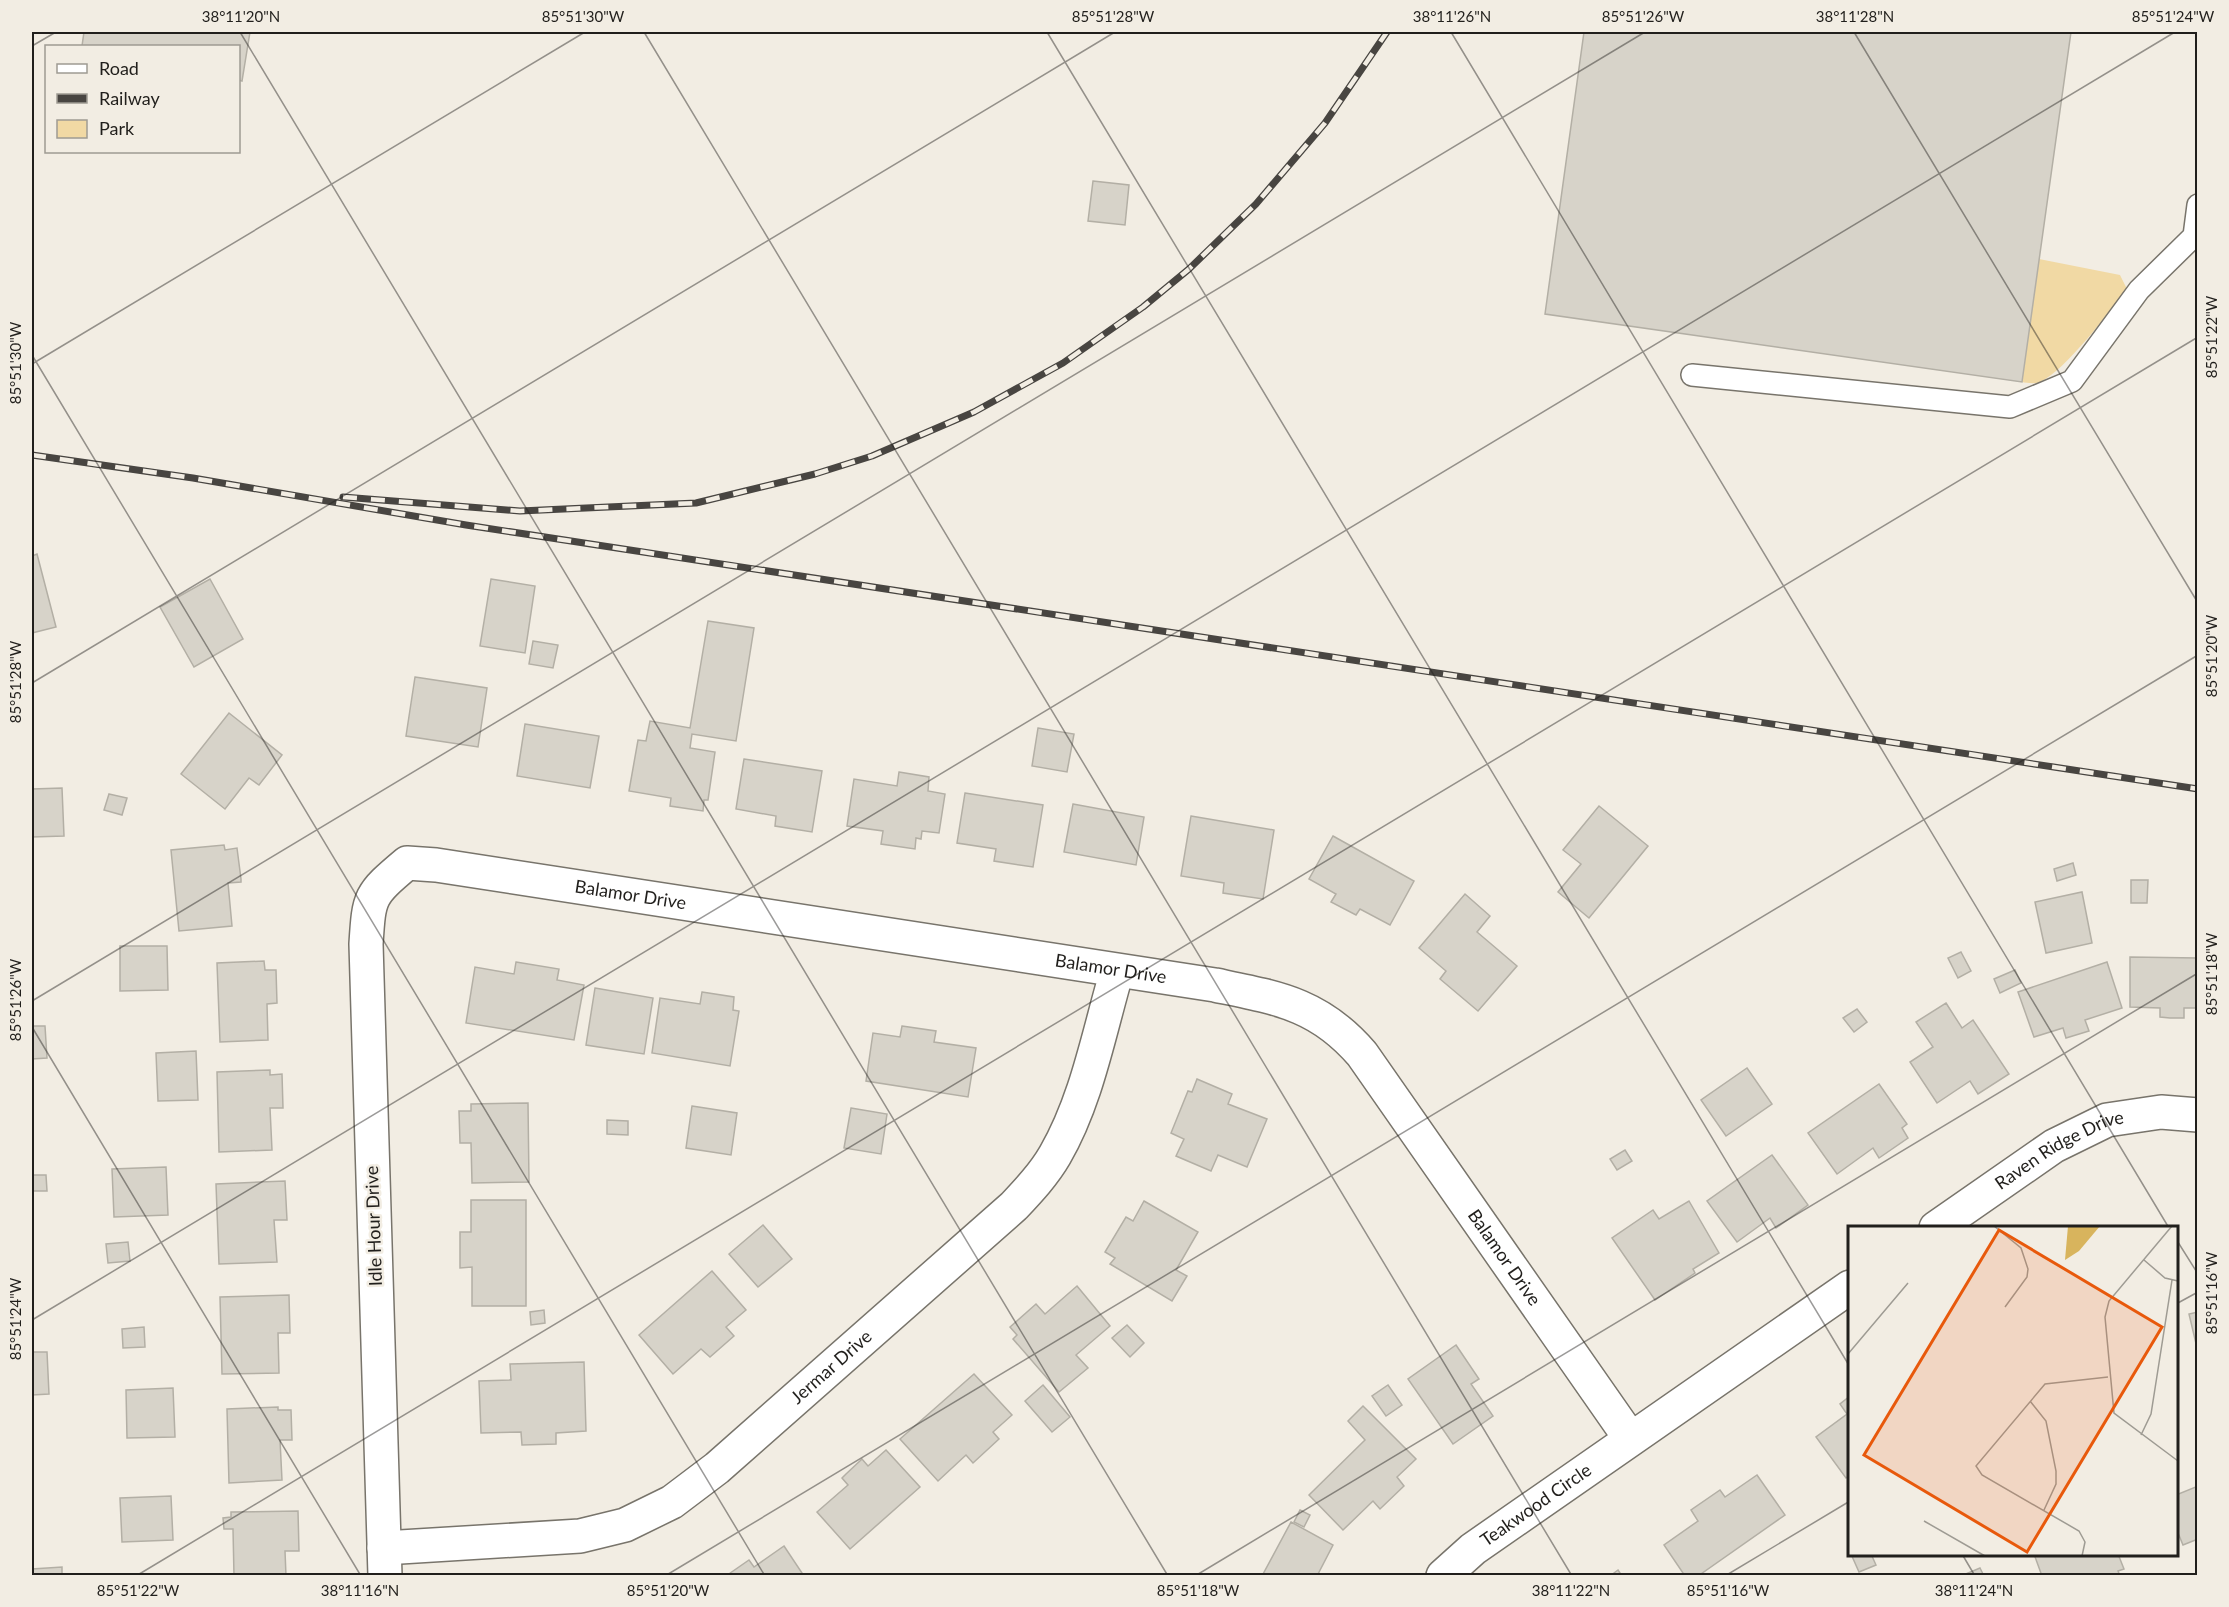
<svg xmlns="http://www.w3.org/2000/svg" width="2229" height="1607" font-family="Lato,sans-serif">
<style>
.green{fill:#f1d9a4}
.building{fill:#d7d3c9;stroke:#b3afa5;stroke-width:1.5}
.lines{fill:none;stroke-linecap:round;stroke-linejoin:round}
.lane-casing{stroke:#78746b;stroke-width:24}
.street-casing{stroke:#78746b;stroke-width:36}
.lane{stroke:#fff;stroke-width:21}
.street{stroke:#fff;stroke-width:33}
.rail-casing{stroke:#484541;stroke-width:7}
.rail{stroke:#f2ede3;stroke-width:4.5;stroke-dasharray:14;stroke-linecap:butt}
.ticks{fill:none;stroke:#211f1c;stroke-width:1.5;stroke-opacity:0.45}
.labels{text-anchor:middle;stroke-width:5;stroke-linejoin:round;paint-order:stroke}
.street-label{font-size:18px;fill:#211f1c;stroke:#f2ede3}
.inset-road{fill:none;stroke:#9e9b93;stroke-width:1.5}
.view{fill:#e8590c;fill-opacity:0.15;stroke:#e8590c;stroke-width:3}
.inset-edge{fill:none;stroke:#211f1c;stroke-width:3}
.neatline{fill:none;stroke:#211f1c;stroke-width:2}
.ticks-label{font-size:15px;text-anchor:middle;fill:#211f1c}
</style>
<rect width="100%" height="100%" fill="#f2ede3"/>
<path class="green" d="M2039,259l81,16 7,14c-18,23 -61,81 -87,93 -5,2 -13,1 -18,0z"/>
<g class="building">
<path d="M84,32h166l-8,49 -4,-1v-34h-156z"/>
<path d="M1584,32h487l-49,350 -477,-68z"/>
<path d="M1093,181l36,4 -4,40 -37,-4z"/>
<path d="M37,554l19,73 -24,6v-77z"/>
<path d="M210,579l33,60 -49,28 -34,-60z"/>
<path d="M491,579l44,7 -10,67 -45,-7z"/>
<path d="M708,621l46,7 -18,113 -44,-7 -2,14 25,4 -7,48h-4l-1,11 -33,-5 1,-8 -42,-7 9,-51 8,1 4,-20 40,7z"/>
<path d="M533,641l25,4 -5,23 -24,-4z"/>
<path d="M415,677l72,11 -9,59 -72,-11z"/>
<path d="M229,713l53,42 -23,30 -10,-7 -24,31 -44,-35z"/>
<path d="M525,724l74,12 -9,52 -73,-12z"/>
<path d="M1038,728l36,6 -7,38 -35,-6z"/>
<path d="M744,759l78,12 -10,61 -37,-6 1,-10 -40,-7z"/>
<path d="M899,772l30,5 -1,14 17,3 -6,39 -17,-2 -1,8 -5,-1 -1,11 -34,-5 2,-13 -36,-5 7,-47 43,7z"/>
<path d="M62,788l2,48 -32,1v-48z"/>
<path d="M965,793l78,12 -10,62 -39,-6 2,-12 -39,-6z"/>
<path d="M109,794l18,4 -5,17 -18,-5z"/>
<path d="M1073,804l71,13 -8,48 -72,-13z"/>
<path d="M1599,806l49,40 -59,72 -31,-26 23,-28 -18,-14z"/>
<path d="M1191,816l83,14 -11,69 -40,-6 1,-10 -43,-7z"/>
<path d="M1333,836l81,45 -24,44 -30,-16 -4,6 -25,-13 5,-8 -27,-15z"/>
<path d="M224,845l1,5 12,-2 4,31v3l-13,1 4,43 -53,5 -8,-81z"/>
<path d="M2073,863l3,12 -19,6 -3,-12z"/>
<path d="M2131,880h17l-1,23h-16z"/>
<path d="M2082,892l10,51 -46,10 -11,-51z"/>
<path d="M1465,894l25,22 -13,16 40,34 -39,45 -38,-32 6,-8 -27,-23z"/>
<path d="M120,946h47l1,44 -48,1z"/>
<path d="M1961,952l10,19 -13,7 -10,-20z"/>
<path d="M2130,957l68,1v50h-14v10h-14l-10,-1v-9l-30,-1z"/>
<path d="M264,961l1,9h11l1,33 -10,1 1,36 -48,2 -3,-79z"/>
<path d="M516,962l43,7 -2,11 27,5 -10,55 -108,-17 9,-56 39,7z"/>
<path d="M2107,962l15,46 -37,12 4,11 -23,7 -3,-10 -29,9 -16,-45z"/>
<path d="M2015,970l6,13 -21,10 -6,-14z"/>
<path d="M595,988l58,10 -9,56 -58,-9z"/>
<path d="M702,992l32,5 -1,13 6,1 -9,55 -78,-13 8,-55 40,6z"/>
<path d="M1946,1003l16,25 11,-8 36,54 -31,20 -8,-13 -33,22 -27,-41 23,-15 -17,-25z"/>
<path d="M1857,1009l10,13 -13,10 -11,-14z"/>
<path d="M32,1026h13l2,32 -15,1z"/>
<path d="M902,1026l34,5 -2,11 42,6 -8,49 -102,-16 7,-48 27,4z"/>
<path d="M196,1051l2,49 -40,1 -2,-48z"/>
<path d="M1747,1068l25,36 -46,32 -25,-36z"/>
<path d="M270,1070v5l12,-1 1,34h-13l2,42 -53,2 -2,-80z"/>
<path d="M1197,1079l35,15 -4,10 39,15 -20,48 -29,-12 -7,16 -35,-15 8,-17 -13,-6 17,-42 4,1z"/>
<path d="M1879,1084l28,40 -5,4 6,10 -29,20 -6,-10 -36,26 -29,-41z"/>
<path d="M528,1103l1,79 -57,1 -1,-40h-11l-1,-32h12v-7z"/>
<path d="M692,1106l45,7 -6,42 -45,-7z"/>
<path d="M851,1108l36,6 -6,40 -37,-6z"/>
<path d="M607,1120l21,1v14l-21,-1z"/>
<path d="M1625,1150l7,11 -15,9 -7,-11z"/>
<path d="M1772,1155l36,50 -32,23 -6,-10 -33,24 -30,-41z"/>
<path d="M166,1167l2,48 -54,2 -2,-48z"/>
<path d="M32,1175h14l1,16h-15z"/>
<path d="M285,1181l2,39h-13l3,42 -58,2 -3,-80z"/>
<path d="M471,1200h55v106h-54v-39l-12,1v-36h11z"/>
<path d="M1144,1201l54,31 -22,38 11,6 -15,25 -62,-37 5,-6 -10,-6 21,-35 7,4z"/>
<path d="M1689,1201l30,52 -26,16 2,4 -40,27 -43,-62 41,-28 6,9z"/>
<path d="M763,1225l29,34 -34,28 -29,-33z"/>
<path d="M128,1242l2,19 -22,2 -2,-19z"/>
<path d="M712,1271l34,39 -20,17 8,9 -24,21 -9,-8 -28,25 -34,-39z"/>
<path d="M1077,1286l33,40 -34,29 12,13 -29,24 -46,-53 4,-4 -7,-8 26,-23 9,10z"/>
<path d="M289,1295l1,38h-12l1,40 -57,1 -2,-77z"/>
<path d="M544,1310l1,13 -14,2 -1,-13z"/>
<path d="M2198,1312v40l-9,-38z"/>
<path d="M1127,1325l17,18 -14,14 -18,-19z"/>
<path d="M144,1327l1,20 -22,1 -1,-19z"/>
<path d="M1456,1345l23,34 -8,5 22,32 -40,28 -45,-65z"/>
<path d="M32,1352h15l2,42 -17,1z"/>
<path d="M584,1362l2,69 -30,2v11l-34,1 -1,-13 -40,1 -2,-52 32,-1 -1,-16z"/>
<path d="M974,1374l38,41 -19,17 6,7 -26,24 -7,-8 -28,26 -38,-42z"/>
<path d="M1043,1385l27,32 -18,15 -27,-31z"/>
<path d="M1388,1385l14,20 -16,11 -14,-20z"/>
<path d="M173,1388l2,49 -48,1 -1,-48z"/>
<path d="M1850,1396v79l-4,3 -30,-41 31,-23 -7,-10z"/>
<path d="M1363,1406l53,53 -19,18 7,9 -24,23 -7,-8 -30,29 -34,-35 56,-55 -17,-19z"/>
<path d="M278,1407v3h13l1,30h-12l2,40 -53,3 -2,-74z"/>
<path d="M886,1450l34,37 -70,62 -33,-37 31,-27 -6,-7 4,-4 16,-15 6,7z"/>
<path d="M1757,1475l28,40 -87,61h-13l-21,-31 34,-24 -7,-11 29,-20 5,7z"/>
<path d="M2198,1486v53l-15,6 -7,-17v-33z"/>
<path d="M171,1496l2,44 -51,2 -2,-44z"/>
<path d="M1300,1510l10,5 -6,12 -10,-5z"/>
<path d="M298,1511l1,40h-14l1,25h-52l-1,-47h-9l-1,-11 8,-1v-5z"/>
<path d="M1291,1522l42,23 -16,31h-55z"/>
<path d="M784,1546l20,30h-78l23,-16 5,7z"/>
<path d="M1851,1554h20l5,11 -17,7z"/>
<path d="M2034,1554h84l6,15 -6,2 2,5h-78z"/>
<path d="M62,1567v9h-30v-7z"/>
<path d="M1980,1568l4,8h-23z"/>
<path d="M1618,1570l4,6h-12z"/>
</g>
<g class="lines">
<g class="lane-casing">
<path id="lane" d="M1692,375l318,32 62,-26 67,-91 55,-54 4,-31"/>
</g>
<g class="street-casing">
<g id="street">
<path id="s1" d="M1936,1228l118,-82 53,-26 54,-8 37,3"/>
<path id="s2" d="M384,1548l196,-12 45,-11 47,-23 45,-34 297,-262c15,-16 30,-32 41,-51 32,-55 44,-123 62,-184"/>
<path id="s3" d="M385,1576l-19,-632c3,-48 3,-49 41,-81l29,2 779,120c63,13 104,19 147,69l268,384"/>
<path id="s4" d="M1443,1576l30,-27 377,-262"/>
</g>
</g>
<use href="#lane" class="lane"/>
<use href="#street" class="street"/>
<g class="rail-casing">
<g id="rail">
<path d="M32,455l161,23 273,47 1732,264"/>
<path d="M343,497l177,14 176,-8 119,-29 57,-18 102,-44 89,-49 80,-56 46,-38 67,-65 69,-81 62,-91"/>
</g>
</g>
<use href="#rail" class="rail"/>
</g>
<path class="ticks" d="M240,32l928,1544M644,32l928,1544M1047,32l803,1335M1451,32l718,1196M1854,32l344,571M32,46l24,-14M32,355l733,1221M32,364l553,-332M32,683l1083,-651M32,1001l1613,-969M32,1027l329,549M2176,1239l22,35M2176,1304l22,-12M32,1320l2143,-1288M1962,1554l13,22M136,1576l2062,-1239M665,1576l1533,-921M1195,1576l1003,-603M1725,1576l125,-75"/>
<g class="labels">
<g class="street-label">
<text dy="6" stroke="none"><textPath href="#s3" startOffset="954">Balamor Drive</textPath></text>
<text dy="6" stroke="none"><textPath href="#s3" startOffset="1440">Balamor Drive</textPath></text>
<text dy="6" stroke="none"><textPath href="#s1" startOffset="147">Raven Ridge Drive</textPath></text>
<text transform="translate(374 1226) rotate(-92)" y="6">Idle Hour Drive</text>
<text dy="6" stroke="none"><textPath href="#s3" startOffset="1960">Balamor Drive</textPath></text>
<text dy="6" stroke="none"><textPath href="#s2" startOffset="504">Jermar Drive</textPath></text>
<text dy="6" stroke="none"><textPath href="#s4" startOffset="117">Teakwood Circle</textPath></text>
</g>
</g>
<g transform="translate(1848 1226)">
<rect width="330" height="330" fill="#f2ede3"/>
<path d="M220,0h32l-21,25 -14,9z" fill="#d8b45d"/>
<path class="inset-road" d="M146,0l27,22 7,21 -1,8 -22,30M324,0l-63,75 -4,16 9,96 64,48M296,34l21,18 13,3M0,128l60,-71M182,175l16,20 10,50v13l-12,26M293,209l10,-21 21,-134M76,295l61,35M234,330l3,-14 -6,-11 -97,-56 -6,-9 69,-82 63,-7"/>
<path class="view" d="M151,4l163,97 -135,225 -163,-97z"/>
<rect width="330" height="330" class="inset-edge"/>
</g>
<rect width="2229" height="1607" fill="none" stroke="#f2ede3" stroke-width="66"/>
<rect x="45" y="45" width="195" height="108" fill="#f2ede3" stroke="#9e9b93" stroke-width="1.5"/>
<rect x="57" y="64" width="30" height="9" fill="#ffffff" stroke="#9e9b93" stroke-width="1.5"/>
<text x="99" y="75" font-size="18" fill="#211f1c">Road</text>
<rect x="57" y="94" width="30" height="9" fill="#484541" stroke="#9e9b93" stroke-width="1.5"/>
<text x="99" y="105" font-size="18" fill="#211f1c">Railway</text>
<rect x="57" y="120" width="30" height="18" fill="#f1d9a4" stroke="#9e9b93" stroke-width="1.5"/>
<text x="99" y="135" font-size="18" fill="#211f1c">Park</text>
<rect x="33" y="33" width="2163" height="1541" class="neatline"/>
<g class="ticks-label">
<text x="241" y="22">38°11'20"N</text>
<text x="583" y="22">85°51'30"W</text>
<text x="1113" y="22">85°51'28"W</text>
<text x="1452" y="22">38°11'26"N</text>
<text x="1643" y="22">85°51'26"W</text>
<text x="1855" y="22">38°11'28"N</text>
<text x="2173" y="22">85°51'24"W</text>
<text transform="translate(2212 337) rotate(-90)" y="5">85°51'22"W</text>
<text transform="translate(16 363) rotate(-90)" y="5">85°51'30"W</text>
<text transform="translate(2212 656) rotate(-90)" y="5">85°51'20"W</text>
<text transform="translate(16 682) rotate(-90)" y="5">85°51'28"W</text>
<text transform="translate(2212 974) rotate(-90)" y="5">85°51'18"W</text>
<text transform="translate(16 1000) rotate(-90)" y="5">85°51'26"W</text>
<text transform="translate(2212 1293) rotate(-90)" y="5">85°51'16"W</text>
<text transform="translate(16 1319) rotate(-90)" y="5">85°51'24"W</text>
<text x="138" y="1596">85°51'22"W</text>
<text x="360" y="1596">38°11'16"N</text>
<text x="668" y="1596">85°51'20"W</text>
<text x="1198" y="1596">85°51'18"W</text>
<text x="1571" y="1596">38°11'22"N</text>
<text x="1728" y="1596">85°51'16"W</text>
<text x="1974" y="1596">38°11'24"N</text>
</g>
</svg>
